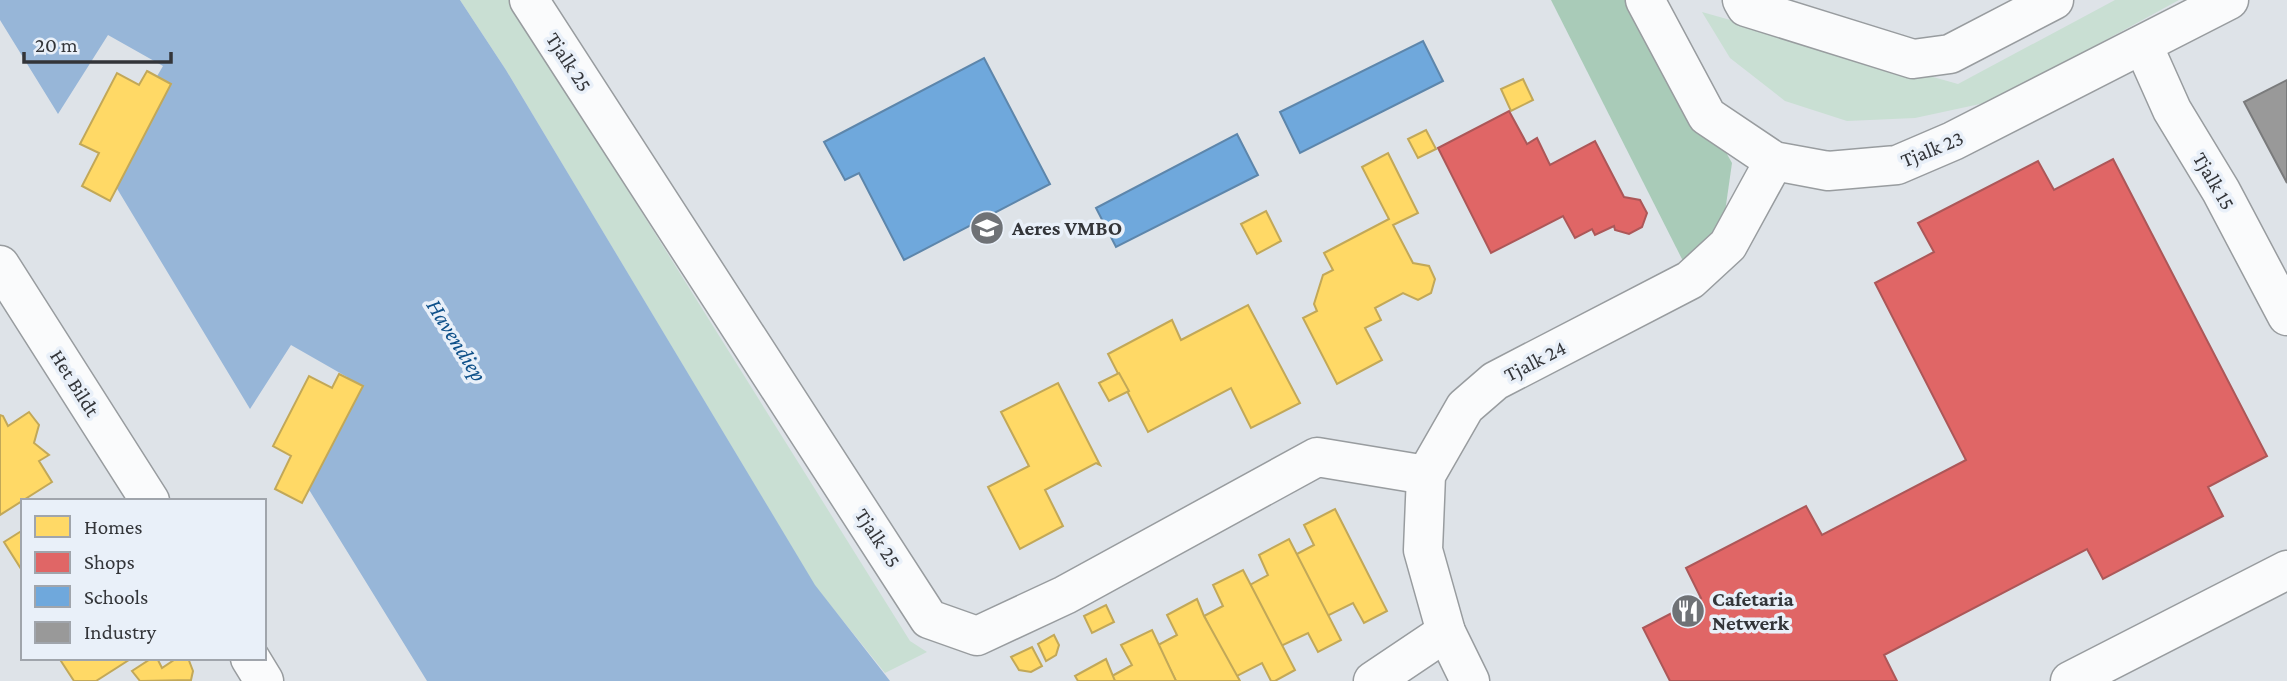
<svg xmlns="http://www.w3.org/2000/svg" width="2287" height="681" font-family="'Crimson Pro',serif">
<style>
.green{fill:#c9dfd3}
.forest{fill:#a9cbb8}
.water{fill:#97b6d8}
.homes{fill:#ffd966;stroke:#c2a858;stroke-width:2}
.shops{fill:#e06666;stroke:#ac5758;stroke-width:2}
.schools{fill:#6fa8dc;stroke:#5d86ab;stroke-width:2}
.industry{fill:#999;stroke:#7a7b7c;stroke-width:2}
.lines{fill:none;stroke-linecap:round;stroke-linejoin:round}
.minor-casing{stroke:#989c9f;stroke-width:41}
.tertiary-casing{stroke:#989c9f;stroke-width:41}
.minor{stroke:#fafbfc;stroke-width:38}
.tertiary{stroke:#fafbfc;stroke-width:38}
.labels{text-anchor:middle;stroke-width:7;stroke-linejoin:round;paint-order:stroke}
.street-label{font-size:21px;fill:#333539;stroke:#e9f0f9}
.poi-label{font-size:21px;font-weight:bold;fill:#333539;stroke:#e9f0f9;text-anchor:start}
.water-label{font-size:23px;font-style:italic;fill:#0e5089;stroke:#e9f0f9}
</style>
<rect width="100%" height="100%" fill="#dee3e8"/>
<g class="green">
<path d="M460,0h49l401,641 17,11 -42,21 -70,-87 -309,-516z"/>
<path d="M2115,0h64l-185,101 -79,17 -68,3 -62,-20 -55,-43 -28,-46 256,72z"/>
</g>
<path class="forest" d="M1551,0h78l81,124 22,39 -8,56 -18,27 -22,17z"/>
<path class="water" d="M0,0h460l46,70 309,515 75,96h-463l-132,-214 52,-90 -56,-32 -41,64 -146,-242 59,-101 -55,-31 -50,79 -58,-94z"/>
<g class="homes">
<path d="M147,71l24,13 -61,117 -28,-15 17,-33 -19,-9 37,-71 22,12z"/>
<path d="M1523,79l10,21 -22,11 -10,-22z"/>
<path d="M1426,130l10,19 -18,9 -10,-19z"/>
<path d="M1388,153l30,60 -25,12 20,38 16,3 6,13 -4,14 -13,7 -15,-7 -28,15 6,12 -16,8 17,32 -45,24 -34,-66 14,-7 -3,-7 9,-29 10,-5 -9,-17 65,-34 -27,-52z"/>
<path d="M1266,211l15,30 -24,13 -16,-30z"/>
<path d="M1248,305l52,98 -49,25 -20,-40 -83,44 -40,-78 64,-34 9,20z"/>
<path d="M1119,373l10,18 -20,10 -10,-18z"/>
<path d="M339,374l24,12 -61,117 -27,-14 16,-33 -18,-10 36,-70 23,12z"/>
<path d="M1058,383l42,82 -4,-2 -51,27 18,36 -43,23 -32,-62 41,-21 -28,-54z"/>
<path d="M29,412l10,13 -5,18 15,12 -10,6 13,21 -52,33v-100l3,1 5,10z"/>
<path d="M1335,509l52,102 -23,12 -11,-20 -26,13 -32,-61 19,-10 -10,-20z"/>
<path d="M23,530v42l-19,-30z"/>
<path d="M1289,539l52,101 -23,12 -10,-19 -27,13 -31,-61 18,-10 -9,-20z"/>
<path d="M1243,570l52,100 -20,11h-4l-9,-18 -27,14 -31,-61 19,-10 -10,-21z"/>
<path d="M1197,599l7,17 36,65h-64l-18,-36 19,-10 -10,-20z"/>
<path d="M1106,605l8,17 -22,11 -8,-17z"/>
<path d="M1152,630l24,51h-61l-3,-5 20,-11 -11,-20z"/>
<path d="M1054,635l5,10 -3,10 -10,6 -8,-17z"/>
<path d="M1032,647l10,19 -11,6 -12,-2 -8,-13z"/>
<path d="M59,658h73l-36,23h-22z"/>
<path d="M152,658h5l5,10 15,-10h11l5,13 -2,9 -51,1 -8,-10z"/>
<path d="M1106,659l9,22h-37l-3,-5z"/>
</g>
<g class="shops">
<path d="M1509,111l18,33 10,-6 13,27 45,-24 29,56 16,3 7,13 -5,14 -13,7 -14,-4 -1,-4 -19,9 -3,-6 -17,9 -12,-22 -72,37 -53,-105z"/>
<path d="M2113,159l154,297 -59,31 15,29 -120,63 -16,-30 -203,106 13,26h-227l-27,-53 58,-30 -15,-30 120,-62 16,29 144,-75 -91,-177 59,-31 -16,-29 120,-62 16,29z"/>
</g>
<g class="schools">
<path d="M1423,41l20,40 -143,72 -20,-41z"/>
<path d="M984,58l66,126 -146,76 -45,-87 -14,7 -21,-38z"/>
<path d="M1237,134l21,41 -142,72 -20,-39z"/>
</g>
<path class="industry" d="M2287,80v103l-43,-81z"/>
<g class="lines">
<g class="minor-casing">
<g id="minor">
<path d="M529,0l400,619 48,17 88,-41 252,-138 109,18"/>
<path d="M1742,0l4,7 167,52 37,-5 104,-54"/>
<path d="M2143,45l29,65 49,81 66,125"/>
<path d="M0,265l150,236"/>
<path d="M250,658l14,23"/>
<path d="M1373,681l73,-49"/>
<path d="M1470,681l-24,-49 -23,-82 3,-75 39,-68 30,-26 195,-101 38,-35 46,-84"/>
<path d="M2070,681l217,-111"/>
</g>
</g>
<g class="tertiary-casing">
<path id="tertiary" d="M1645,0l62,116 67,45 54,10 69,-6 56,-24 276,-141"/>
</g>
<use href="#minor" class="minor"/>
<use href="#tertiary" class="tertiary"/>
</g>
<defs>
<g id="school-disc" transform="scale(1.75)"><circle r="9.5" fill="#6f7276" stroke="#e9f0f9"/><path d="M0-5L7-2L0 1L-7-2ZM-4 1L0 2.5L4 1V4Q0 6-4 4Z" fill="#fff"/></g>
<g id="restaurant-disc" transform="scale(1.75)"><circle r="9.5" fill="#6f7276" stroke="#e9f0f9"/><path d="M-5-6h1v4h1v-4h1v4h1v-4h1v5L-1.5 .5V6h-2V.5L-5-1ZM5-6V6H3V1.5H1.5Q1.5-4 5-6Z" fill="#fff"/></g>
</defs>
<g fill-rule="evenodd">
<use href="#school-disc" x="987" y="228"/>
<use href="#restaurant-disc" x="1688" y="611"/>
</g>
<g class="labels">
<g class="street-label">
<text transform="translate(569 62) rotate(57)" y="7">Tjalk 25</text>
<text transform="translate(1932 149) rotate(-22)" y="7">Tjalk 23</text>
<text transform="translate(2214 181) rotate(60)" y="7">Tjalk 15</text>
<text transform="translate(1535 361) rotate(-27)" y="7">Tjalk 24</text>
<text transform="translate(75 383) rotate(58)" y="7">Het Bildt</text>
<text transform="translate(878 538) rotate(57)" y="7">Tjalk 25</text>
</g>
<g class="poi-label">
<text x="1012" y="235">Aeres VMBO</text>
<text x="1712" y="606">Cafetaria<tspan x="1712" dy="24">Netwerk</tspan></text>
</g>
<g class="water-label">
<text transform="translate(457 340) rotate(58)" y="8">Havendiep</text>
</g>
</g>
<rect x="21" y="499" width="245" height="161" fill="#e9f0f9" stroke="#a0a5ac" stroke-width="2"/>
<rect x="35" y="516" width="35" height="21" fill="#ffd966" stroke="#a0a5ac" stroke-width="2"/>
<text x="84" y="534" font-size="21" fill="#333539">Homes</text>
<rect x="35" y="552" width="35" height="21" fill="#e06666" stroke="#a0a5ac" stroke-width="2"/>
<text x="84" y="569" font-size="21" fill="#333539">Shops</text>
<rect x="35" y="586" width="35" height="21" fill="#6fa8dc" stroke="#a0a5ac" stroke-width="2"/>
<text x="84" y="604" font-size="21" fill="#333539">Schools</text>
<rect x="35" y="622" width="35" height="21" fill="#999999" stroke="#a0a5ac" stroke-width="2"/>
<text x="84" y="639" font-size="21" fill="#333539">Industry</text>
<path d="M24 52v10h147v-10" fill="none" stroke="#333539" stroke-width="3.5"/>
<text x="35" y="52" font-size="21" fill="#333539" stroke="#e9f0f9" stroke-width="5" paint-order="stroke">20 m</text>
</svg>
